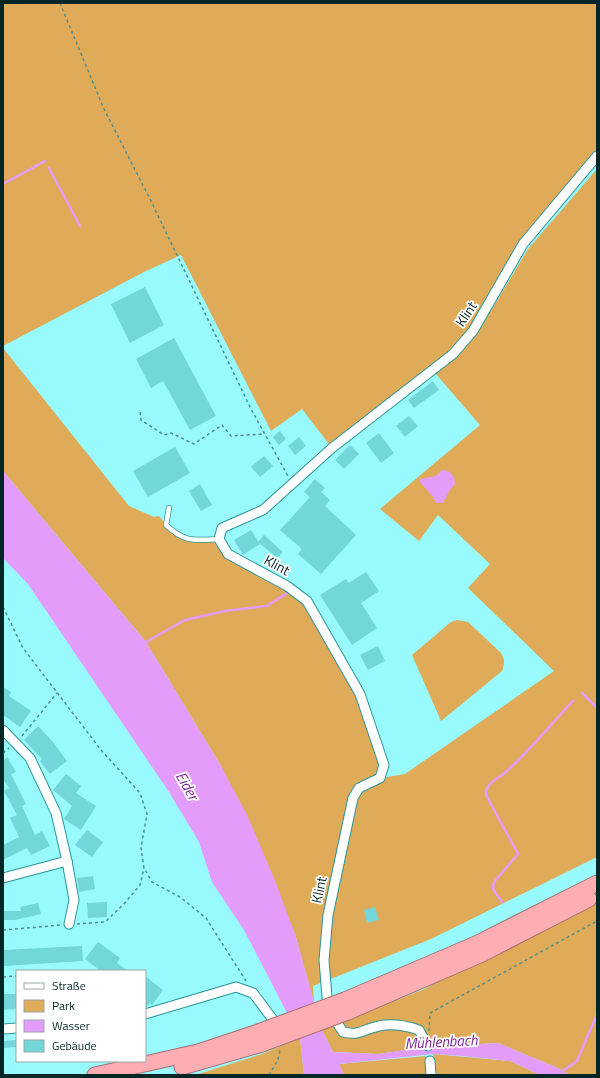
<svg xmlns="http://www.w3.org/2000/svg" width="600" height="1078" font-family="'Titillium Web',sans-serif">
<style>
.green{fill:#dfab58}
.water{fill:#e49cfb}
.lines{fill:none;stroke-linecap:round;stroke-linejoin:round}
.stream{stroke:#e49cfb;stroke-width:2.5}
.building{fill:#73d6d8}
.service-casing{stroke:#2b9598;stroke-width:6}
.minor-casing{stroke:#2b9598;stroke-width:11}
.trunk-casing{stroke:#a67174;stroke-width:17}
.path{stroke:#4e9091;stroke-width:1.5;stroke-dasharray:3 3;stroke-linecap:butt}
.service{stroke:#fff;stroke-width:4.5}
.minor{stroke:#fff;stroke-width:9}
.trunk{stroke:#feaeb2;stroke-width:15}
.trunk-bridge-casing{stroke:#a67174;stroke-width:17;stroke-linecap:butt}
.trunk-bridge{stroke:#feaeb2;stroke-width:15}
.labels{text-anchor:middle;stroke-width:3.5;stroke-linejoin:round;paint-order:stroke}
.street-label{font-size:14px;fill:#052627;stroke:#fff}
.water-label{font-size:15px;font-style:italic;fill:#7c2695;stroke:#fff}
</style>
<rect width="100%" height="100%" fill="#98fafc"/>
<g class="green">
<path d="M3,3h594v153l-74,88 -70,110 -121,94 -30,-39 -31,22 -90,-176 -37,17 -141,74z"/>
<path d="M597,169v688l-166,82 -118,47 1,17 -19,-69 -74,-168 -75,-124 -143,-171v-123l126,158 25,11 5,-1 7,9 24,16 29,-2 3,7 85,55 53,93 24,71 -3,13 24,-4 149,-103 -86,-83 22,-24 -52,-49 -19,26 -39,-32 100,-84 -45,-52 22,-16 20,-23 51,-85z"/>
<path d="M457,620l11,2 32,30c5,7 5,11 2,19l-61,50 -29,-66 39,-33z"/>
<path d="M597,902v173h-28l-11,-7 -60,-25 -69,4 -51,7 -45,-2 -11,-22 100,-40z"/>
<path d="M300,1038l4,37h-109l67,-21z"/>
<path d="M433,1054l77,7 30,14h-103z"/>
<path d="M426,1056l1,19h-83l-5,-11z"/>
</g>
<g class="water">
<path d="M442,470c9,0 13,6 13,14l-5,6 -7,13h-7l-3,-6 -13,-15v-3l16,-3z"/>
<path d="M3,471l143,171 75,124 26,49 27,63 21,56 27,96 11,22 45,2 46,-7 74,-4 60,25 11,7h-29l-30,-14 -48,-5 -29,-2 -94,10 5,11h-40l-4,-37 -56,-108 -32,-48 -13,-40 -30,-50 -141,-208 -25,-26z"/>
</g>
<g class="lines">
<g class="stream">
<path d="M49,168l31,58"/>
<path d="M3,184l42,-23"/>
<path d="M146,642l39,-22 40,-9 42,-5 20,-13"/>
<path d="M582,693l15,15"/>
<path d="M502,902l-9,-13 1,-7 24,-28 -32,-59c-1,-12 12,-16 21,-24 23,-21 44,-47 66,-70"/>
<path d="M560,1073l17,-12 20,-47"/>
</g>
</g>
<g class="building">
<path d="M145,287l19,38 -34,18 -19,-39z"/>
<path d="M174,338l42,78 -26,14 -27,-49 -12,7 -15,-29z"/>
<path d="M433,381l6,9 -25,18 -6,-8z"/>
<path d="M409,416l9,10 -13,11 -9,-11z"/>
<path d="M280,431l6,8 -7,6 -6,-8z"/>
<path d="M379,433l15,20 -13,10 -15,-20z"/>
<path d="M299,437l7,9 -11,9 -7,-9z"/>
<path d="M350,445l9,9 -15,15 -9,-9z"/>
<path d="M175,447l15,26 -42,24 -15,-26z"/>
<path d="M264,456l9,10 -13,11 -9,-10z"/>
<path d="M315,479l10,9 -4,4 9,8 -5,6 31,29 -35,39 -23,-20 4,-5 -22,-19 30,-33 -6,-5z"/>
<path d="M200,484l12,21 -11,6 -12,-20z"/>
<path d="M251,530l9,14 -17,11 -9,-15z"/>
<path d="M264,535l19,17 -6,6 -19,-16z"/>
<path d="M366,572l13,19 -18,12 16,25 -25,17 -32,-50 26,-16 3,4z"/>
<path d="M378,646l7,15 -17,9 -8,-15z"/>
<path d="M3,687l8,5 -2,4 22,15 -11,16 -17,-12z"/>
<path d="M38,726l15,16 14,19 -17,13 -10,-13 2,-2 -18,-19z"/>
<path d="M7,757l9,15 -5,2 15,30 -4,2 13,29 7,-4 8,15 -19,9 -4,-7 -24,12v-15l16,-8 -9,-19 7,-3 -13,-24 5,-3 -6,-9v-18z"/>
<path d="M66,774l15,12 -5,7 20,13 -15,24 -17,-11 8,-13 -19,-16z"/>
<path d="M87,830l16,12 -11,15 -17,-12z"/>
<path d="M93,876l2,13 -16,3 -2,-14z"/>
<path d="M107,902v15l-19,1 -1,-15z"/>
<path d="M38,903l3,11 -26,6h-12v-9h18l-1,-4z"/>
<path d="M375,907l4,13 -12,3 -3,-13z"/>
<path d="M98,942l22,16 -3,5 11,8h-27l-16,-12z"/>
<path d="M82,946l1,15 -80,5v-16z"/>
<path d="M145,976l18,14 -11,15 -2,-2 -5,5z"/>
<path d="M3,994h14v15l-14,1z"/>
<path d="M17,1040v7l-14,1v-7z"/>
</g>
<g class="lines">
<g class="service-casing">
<path id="service" d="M169,508l-3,17c19,18 29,15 53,14"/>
</g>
<g class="minor-casing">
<g id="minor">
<path d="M3,730l27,28 26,55 11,48 -64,17"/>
<path d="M67,861l7,39 -5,24"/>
<path d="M145,1014l91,-27 17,6 21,28 3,8"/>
<path d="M3,1029l14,-1"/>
<path d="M428,1046l-9,-16c-12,-4 -27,-7 -40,-4 -16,3 -18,10 -36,6l-15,-23 -4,-49 4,-45 25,-117 6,-10 21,-10 4,-13 -24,-71 -53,-93 -20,-15 -59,-32 -9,-15 3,-11 41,-18 69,-62 121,-94 20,-23 50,-87 74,-88"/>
<path d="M430,1061l1,14"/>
</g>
</g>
<g class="trunk-casing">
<g id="trunk">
<path d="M345,1000l131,-56 121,-61"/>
<path d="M348,1012l134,-58 107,-55"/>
<path d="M182,1067l80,-23"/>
<path d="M95,1075l103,-23 60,-20"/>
</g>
</g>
<g class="path">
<path d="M60,3l44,106 46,90 101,210 37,67"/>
<path d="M140,412l1,8 23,15 7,-2 23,11 28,-19 9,11 33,-2"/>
<path d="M3,607l20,41 78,102 39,43 7,21 -6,34 3,20 8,14 28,15 26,21 40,63"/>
<path d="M22,736l35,-43"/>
<path d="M3,753l6,-5"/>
<path d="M77,924l28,-2 19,-18 16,-19 4,-17"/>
<path d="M3,930l58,-5"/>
<path d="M3,977l14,-1"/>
<path d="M429,1031l1,-18 167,-92"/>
<path d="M269,1075l9,-15 2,-10"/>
</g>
<use href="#service" class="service"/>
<use href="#minor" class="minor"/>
<use href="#trunk" class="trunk"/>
<g class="trunk-bridge-casing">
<g id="trunk-bridge">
<path d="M258,1032l87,-32"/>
<path d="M262,1044l86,-32"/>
</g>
</g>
<use href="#trunk-bridge" class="trunk-bridge"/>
</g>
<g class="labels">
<g class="street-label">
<text transform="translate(466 314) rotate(-56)" y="5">Klint</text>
<text transform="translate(277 565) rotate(29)" y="5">Klint</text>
<text transform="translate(319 890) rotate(-78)" y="5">Klint</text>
</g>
<g class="water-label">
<text transform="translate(187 786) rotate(60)" y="5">Eider</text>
<text transform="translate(441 1042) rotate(-3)" y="5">Mühlenbach</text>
</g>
</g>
<rect width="600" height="1078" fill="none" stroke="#052627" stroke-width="8"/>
<rect x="16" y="970" width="130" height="92" fill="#ffffff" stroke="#9ba8a9"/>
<rect x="24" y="983" width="20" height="6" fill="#ffffff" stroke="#9ba8a9"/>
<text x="52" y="990" font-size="12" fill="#052627">Straße</text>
<rect x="24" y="1000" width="20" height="12" fill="#dfab58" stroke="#9ba8a9"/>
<text x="52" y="1010" font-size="12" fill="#052627">Park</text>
<rect x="24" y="1020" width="20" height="12" fill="#e49cfb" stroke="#9ba8a9"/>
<text x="52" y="1030" font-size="12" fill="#052627">Wasser</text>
<rect x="24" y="1040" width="20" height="12" fill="#73d6d8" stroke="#9ba8a9"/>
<text x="52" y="1050" font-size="12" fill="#052627">Gebäude</text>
</svg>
